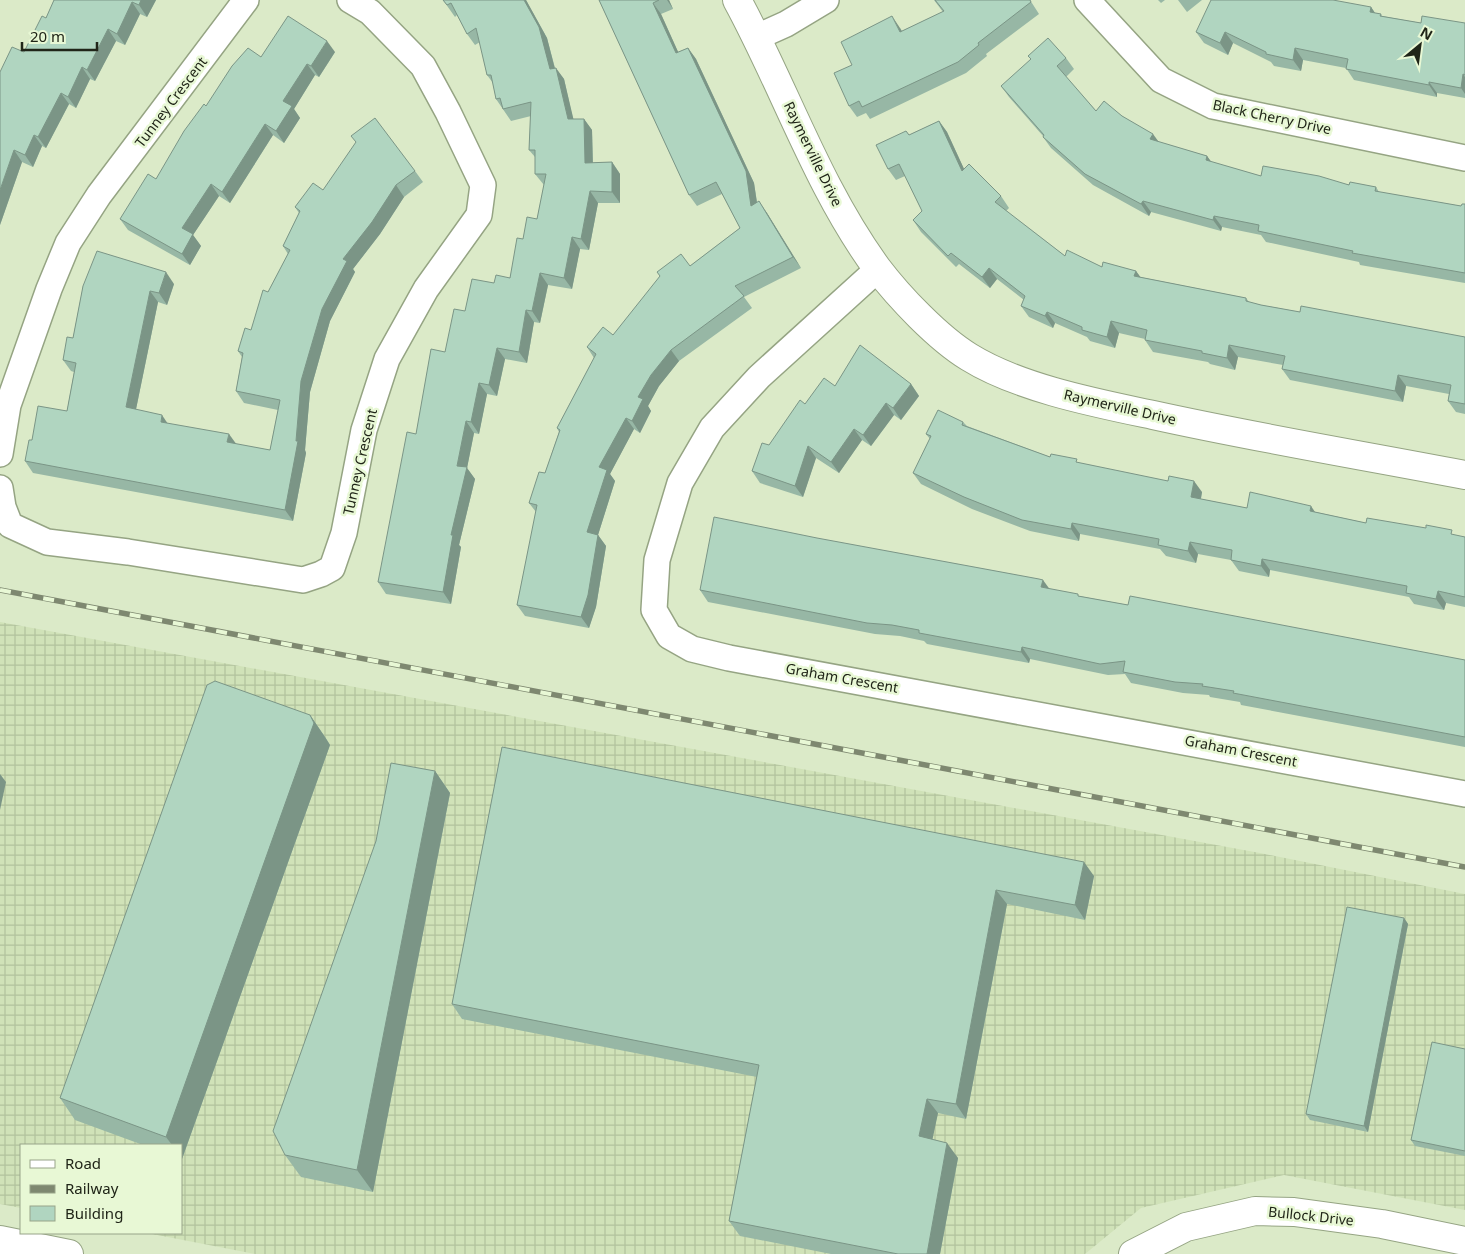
<svg xmlns="http://www.w3.org/2000/svg" width="1465" height="1254" font-family="'Noto Sans',sans-serif">
<style>
.industrial{fill:url(#industrial-grid)}
.lines{fill:none;stroke-linecap:round;stroke-linejoin:round}
.street-casing{stroke:#95a483;stroke-width:28}
.secondary-casing{stroke:#95a483;stroke-width:30}
.street{stroke:#fff;stroke-width:25}
.secondary{stroke:#fff;stroke-width:28}
.rail-casing{stroke:#7e8870;stroke-width:5.5}
.rail{stroke:#e8f8d5;stroke-width:4;stroke-dasharray:11;stroke-linecap:butt}
.wall{fill:#97b7a5}
.shaded-wall{fill:#7b9586}
.building{fill:#b0d5c0;stroke:#7b9586}
.labels{text-anchor:middle;stroke-width:5;stroke-linejoin:round;paint-order:stroke}
.street-label{font-size:14px;fill:#202518;stroke:#e8f8d5}
</style>
<defs>
<pattern id="industrial-grid" width="8" height="8" patternUnits="userSpaceOnUse" patternTransform="scale(1.25)"><rect width="8" height="8" fill="#d0e2b8"/><path d="M0 4h8M4 0v8" fill="none" stroke="#b2c29d"/></pattern>
</defs>
<rect width="100%" height="100%" fill="#dbeac8"/>
<path class="industrial" d="M0,622l1260,231 205,41v316l-181,-35 -143,33 -56,46h-830l-108,-21h34v-88h-160v63l-21,-4z"/>
<g class="lines">
<g class="street-casing">
<g id="street">
<path d="M1087,0l74,80 52,26 252,52"/>
<path d="M757,37l29,-13 40,-24"/>
<path d="M878,269l-119,108 -47,51 -32,55 -23,77 -3,50 15,26 23,13 37,9 736,136"/>
<path d="M0,454l8,-49 41,-116 19,-46 31,-48 147,-195"/>
<path d="M0,488l3,19 7,18 37,17 81,10 175,28 18,-6 11,-6 12,-35 20,-103 23,-71 39,-70 53,-74 4,-30 -35,-73 -25,-46 -53,-54 -20,-12"/>
</g>
</g>
<g class="secondary-casing">
<g id="secondary">
<path d="M737,0c48,88 80,186 140,268 22,29 61,70 92,89 50,31 127,46 184,58 104,23 208,40 312,60"/>
<path d="M0,1240l69,14"/>
<path d="M1133,1254l53,-27 69,-16 39,1 88,12 83,17"/>
</g>
</g>
<use href="#street" class="street"/>
<use href="#secondary" class="secondary"/>
<g class="rail-casing">
<path id="rail" d="M0,590l1465,277"/>
</g>
<use href="#rail" class="rail"/>
</g>
<g class="wall">
<path d="M54,0h102l-9,17 -7,-3 -15,31 -9,-4 -21,40 -5,-2 -14,29 -7,-4 -23,44 -4,-2 -9,21 -11,-5 -22,63 24,-173 22,-34z"/>
<path d="M443,0h83l21,38 8,30 9,11 9,40h11l8,11 1,33 19,-1 8,12v29h-22l-9,47 -9,-1 -8,40 -24,-4 -8,38 -6,-1 -7,41 -22,-4 -8,37 -10,-2 -8,40 -5,-1 -7,35 8,11 -16,66 2,2 -10,57 -65,-10 -8,-12 38,-148 29,-82 20,-41 29,-28 16,-5 13,-39 14,-20 7,-34 -9,-11v-17l-6,-7 2,-34 -20,5 -15,-22 -3,-16 -6,-8 -7,-33 -5,3 -8,-11 -10,-19 -2,2z"/>
<path d="M599,0h70l4,9 -12,5 17,38 10,-4 8,11 58,124 3,19 10,11 34,55 -57,29 8,11 -73,53 -20,25 -11,20 3,5 -11,22 -6,-4 -24,45 5,7 -17,54 8,11 -10,61 -7,21 -64,-12 -8,-11 19,-93 -7,-9 16,-30 14,-41 -2,-4 37,-70 -7,-11 26,-12 77,-69 50,-38 -18,-34 -25,12 -8,-11z"/>
<path d="M934,0h96l9,14 -53,40 1,2 -21,17 -96,46 -4,-6 -9,4 -8,-11 3,-41 48,-37 2,3 41,-19z"/>
<path d="M1158,0h7l-4,3z"/>
<path d="M1178,0h24l-15,12z"/>
<path d="M1371,7l4,6 6,1 1,2 39,7h44v75l-28,-5v4l-83,-17 -8,-12 -43,-8 -2,11 -27,-5 -3,-4 -38,-19 -5,12 -24,-12 -8,-11z"/>
<path d="M335,52l-16,25 -4,-2 -21,34 6,9 -16,25 -11,-8 -43,68 -11,-7 -26,39 8,11 -11,19 -62,-35 -8,-11 36,-40 50,-73 55,-49z"/>
<path d="M1066,58l8,11 -8,8 30,34 26,5 36,26 49,14 4,6 50,14 115,11 3,5 82,14 4,-2v79l-105,-18 -1,-3 -93,-20 -5,-7 -39,-8 -1,4 -70,-19 -2,4 -56,-31 -42,-37 -8,-11v-1l-34,-39 -8,-11z"/>
<path d="M939,121l8,11 17,37 37,27 8,12 -3,3 59,45 37,11 34,4 4,6 106,21 3,4 12,3 39,7 165,25v77l-9,-2 -8,-11 1,-7 -43,-8 -3,16 -113,-22 -8,-11 1,-4 -45,-8 -3,13 -25,-6 -2,-2 -55,-10 -8,-12v-1l-26,-6 -4,15 -25,-7 -3,-4 -32,-14 -2,5 -24,-11 -8,-11 3,-6 -27,-21 -7,9 -31,-24 -3,3 -35,-35 -8,-12 9,-9 -17,-35 -9,4 -8,-11 18,-38 3,4z"/>
<path d="M415,171l8,11 -19,15 -24,37 -27,35 2,3 -25,49 -20,71 -5,58 1,3 -13,68 -260,-48 -8,-12 7,-21 35,-29 7,-39 -3,-1 -8,-11 10,-22 10,-52 91,-2 -7,21 -9,-3 -22,107 32,15 68,20 34,6 8,-40 -34,-7 -8,-12 6,-34 -4,-6 13,-21 17,-38 20,-38 -5,-8 16,-33 -4,-6 28,-17z"/>
<path d="M911,384l8,12 -18,24 -7,-5 -23,31 -9,-6 -23,33 -23,-15 -13,39 -43,-14 -8,-12 17,-26 36,-41 30,-18z"/>
<path d="M963,422l4,4 83,31 30,6 122,29 -1,7 46,9 69,4 50,11 99,14v70l-19,-4 -2,7 -30,-6 -5,-7 -139,-27 -1,7 -30,-6 -8,-11 -33,-6 -2,9 -30,-7 -6,-7 -80,-15 -1,7 -49,-10 -58,-22 -51,-25 -8,-11 17,-34 -4,-5z"/>
<path d="M1049,589l30,7 49,9 337,55v87l-224,-42 -1,-3 -30,-5 -1,-2 -26,-2 -52,-10 -6,-9 -17,1 -78,-16 -1,4 -102,-19 -3,-3 -24,-5 -25,-2 -167,-32 -8,-12z"/>
<path d="M310,715l15,22 5,8 -148,414 -1,-14h-38l-68,-25 -15,-22z"/>
<path d="M502,747l592,129 -9,44 -78,-16 -41,215 -28,-6 -6,26 26,19 -18,96h-109l-91,-18 -11,-15 28,-144 -295,-58 -10,-15z"/>
<path d="M435,771l15,22 -77,399 -72,-15 -16,-22 91,-314z"/>
<path d="M1404,918l4,6 -40,208 -58,-12 -4,-6z"/>
<path d="M1465,1049v107l-50,-10 -4,-6z"/>
</g>
<g class="shaded-wall">
<path d="M141,0h15l-9,17 -8,-12z"/>
<path d="M524,0h2l21,38 11,43 -8,-12z"/>
<path d="M667,0h2l4,9z"/>
<path d="M132,2l8,12 -15,31 -8,-11z"/>
<path d="M653,3l8,11 23,51 -8,-12z"/>
<path d="M1371,7l8,12 -9,-7z"/>
<path d="M892,16l8,12 8,16 -8,-12z"/>
<path d="M108,29l8,12 -21,40 -8,-11z"/>
<path d="M1225,32l8,11 -5,12 -8,-12z"/>
<path d="M327,41l8,11 -16,25 -8,-11z"/>
<path d="M688,48l8,11 58,124 5,34 -8,-11z"/>
<path d="M1295,48l8,12 -2,11 -8,-11z"/>
<path d="M307,64l8,11 -21,34 6,9 -16,25 -8,-12 7,-30z"/>
<path d="M82,67l8,12 -14,29 -8,-11z"/>
<path d="M556,68l8,11 12,51 -8,-11z"/>
<path d="M1463,74l2,3v17l-4,-6z"/>
<path d="M1429,82l8,11v4l-8,-12z"/>
<path d="M61,93l8,11 -23,44 -8,-11z"/>
<path d="M584,119l8,11 1,44 -8,-11z"/>
<path d="M939,121l8,11 23,50 -8,-11z"/>
<path d="M265,124l8,11 -43,68 -8,-11z"/>
<path d="M1153,134l8,11 -11,-6z"/>
<path d="M34,135l8,11 -9,21 -8,-12z"/>
<path d="M14,150l8,12 -22,63v-35z"/>
<path d="M1207,156l8,11 -9,-7z"/>
<path d="M612,162l8,12v29l-8,-11z"/>
<path d="M211,184l8,12 -26,39 8,11 -11,19 -8,-11v-26z"/>
<path d="M396,185l8,12 -24,37 -27,35 2,3 -25,49 -20,71 -5,58 1,3 -13,68 -8,-11 11,-69 5,-60 21,-72 21,-50z"/>
<path d="M590,191l8,12 -9,47 -8,-11z"/>
<path d="M759,201l8,12 34,55 -8,-11z"/>
<path d="M1143,201l8,11 -2,4 -8,-12z"/>
<path d="M1214,216l8,11 -1,4 -8,-11z"/>
<path d="M572,237l8,12 -8,40 -8,-11z"/>
<path d="M989,268l8,11 -7,9 -8,-11z"/>
<path d="M1136,271l8,11 -10,-6z"/>
<path d="M166,272l8,12 -7,21 -8,-12z"/>
<path d="M540,273l8,12 -8,38 -8,-12z"/>
<path d="M150,291l8,11 -24,117 -8,-12z"/>
<path d="M526,310l8,12 -7,41 -8,-11z"/>
<path d="M1047,312l8,11 -2,5 -8,-12z"/>
<path d="M1111,321l8,12 -4,15 -8,-11z"/>
<path d="M1229,345l9,12 -3,13 -8,-12z"/>
<path d="M497,348l8,11 -8,37 -8,-11z"/>
<path d="M671,350l8,11 -20,25 -11,20 3,5 -11,22 -8,-12 6,-24 13,-22z"/>
<path d="M1398,375l8,11 -3,16 -8,-11z"/>
<path d="M479,383l8,11 -8,40 -8,-12z"/>
<path d="M911,384l8,12 -18,24 -8,-12z"/>
<path d="M886,403l8,12 -23,31 -8,-11z"/>
<path d="M162,415l8,12 -9,-5z"/>
<path d="M626,418l8,11 -24,45 5,7 -17,54 8,11 -10,61 -7,21 -8,-11 6,-85 12,-65z"/>
<path d="M466,421l8,12 -7,35 8,11 -16,66 2,2 -10,57 -8,-12 14,-126z"/>
<path d="M854,429l8,11 -23,33 -8,-11z"/>
<path d="M229,434l8,11 -10,-3z"/>
<path d="M808,446l8,12 -13,39 -8,-11z"/>
<path d="M1194,481l8,11 -3,16 -8,-11z"/>
<path d="M1311,506l8,12 -9,-7z"/>
<path d="M1072,523l8,11 -1,7 -8,-12z"/>
<path d="M1190,542l8,12 -2,9 -8,-12z"/>
<path d="M1262,559l8,11 -1,7 -8,-11z"/>
<path d="M1043,580l8,11 -10,-4z"/>
<path d="M1438,591l8,12 -2,7 -8,-11z"/>
<path d="M1022,647l8,12 -1,4 -8,-11z"/>
<path d="M310,715l15,22 5,8 -148,414 -1,-14h-9l-6,-8z"/>
<path d="M435,771l15,22 -77,399 -16,-22z"/>
<path d="M0,774l6,8 -6,28z"/>
<path d="M1084,862l10,14 -9,44 -10,-15z"/>
<path d="M996,890l11,14 -41,215 -10,-15z"/>
<path d="M1404,918l4,6 -40,208 -4,-6z"/>
<path d="M927,1099l11,14 -8,38 -11,-15z"/>
<path d="M947,1143l11,15 -18,96h-13z"/>
</g>
<g class="building">
<path d="M54,0h87l-2,5 -7,-3 -15,32 -9,-5 -21,41 -5,-3 -14,30 -7,-4 -23,44 -4,-2 -9,20 -11,-5 -14,40v-118l12,-25 12,5 18,-36 4,2z"/>
<path d="M443,0h81l15,27 11,42 6,-1 12,51h16l1,44 27,-1v30l-22,-1 -9,48 -9,-2 -8,41 -24,-5 -8,38 -6,-1 -7,42 -22,-4 -8,37 -10,-2 -8,39 -5,-1 -9,45 10,1 -16,68h2l-10,57 -65,-10 29,-150 9,2 15,-85 14,3 9,-43 11,2 7,-32 22,4 2,-8 14,3 7,-40 6,1 4,-22 10,2 9,-45h-11v-24h-6l2,-48 -28,7 -3,-11 -4,1 -5,-24h-4l-11,-47 -9,6 -16,-31 -4,2z"/>
<path d="M599,0h60l-6,3 23,50 12,-5 58,123 5,35 8,-5 34,56 -58,29 9,10 -73,54 -20,25 -13,22 5,2 -11,22 -6,-3 -27,49 8,3 -20,62 11,3 -10,60 -7,22 -64,-12 20,-100 -8,-2 10,-31 6,1 15,-43 -3,-2 39,-74 -9,-7 16,-20 10,8 47,-59 -3,-4 24,-18 9,12 50,-38 -24,-46 -27,13z"/>
<path d="M935,0h95l1,2 -53,41 1,2 -21,17 -96,45 -3,-6 -10,5 -15,-33 18,-8 -11,-23 51,-26 8,16 44,-21z"/>
<path d="M1211,0h122l38,7 -1,5 11,2 -1,2 41,7 1,-7 43,7v52l-2,-1 -2,14 -32,-6v3l-83,-16 2,-10 -53,-11 -2,12 -27,-6v-2l-41,-20 -5,11 -24,-11z"/>
<path d="M288,16l39,25 -16,25 -4,-2 -24,37 9,5 -16,25 -11,-7 -43,68 -11,-8 -29,44 11,6 -11,20 -62,-35 28,-45 8,5 28,-48 20,-27 2,2 26,-40 16,-18 13,9z"/>
<path d="M1048,38l18,20 -9,8 39,45 8,-10 18,15 31,18 -3,5 57,17 -1,4 55,16 2,-10 56,10 30,9 1,-3 26,5 -1,4 86,15 1,-2h3v69l-113,-20 1,-2 -95,-20 1,-6 -45,-9 -1,4 -70,-19 -2,3 -56,-30 -42,-37 1,-2 -43,-49 30,-27 -3,-3z"/>
<path d="M375,118l40,53 -19,14 -24,37 -29,37 4,2 -25,48 -21,72 -5,60h2l-13,69 -260,-49 4,-21h3l6,-34 29,5 9,-48 -13,-3 4,-23 6,1 10,-52 14,-35 69,21 -7,21 -9,-2 -24,116 36,8 -1,7 68,12 -2,8 43,8 10,-50 -44,-9 7,-38 -5,-2 7,-23 6,2 12,-40 5,2 22,-42 -7,-4 17,-35 -5,-4 18,-24 10,7 33,-48 -5,-6z"/>
<path d="M939,121l23,50 7,-7 32,32 -6,6 70,54 2,-6 35,17 1,-5 33,9 -2,5 112,22v3l15,4 39,7 1,-6 164,31v67l-17,-3 3,-16 -53,-10 -3,16 -113,-22 3,-13 -56,-11 -2,13 -25,-5v-2l-57,-11 2,-10 -36,-9 -4,16 -25,-7v-3l-35,-15 -2,4 -24,-10 4,-10 -36,-28 -7,9 -31,-24 -3,3 -35,-36 9,-9 -23,-47 -11,5 -12,-24 30,-14 3,4z"/>
<path d="M860,345l51,39 -18,24 -7,-5 -23,32 -9,-6 -23,33 -23,-16 -13,40 -43,-15 10,-28 7,2 31,-45 5,4 19,-26 11,8z"/>
<path d="M938,410l25,12 -1,3 88,32 1,-3 26,5 -1,3 92,19 1,-5 25,5 -3,16 56,11 3,-16 61,14 -1,5 56,12 1,-5 59,10v-3l26,5 -1,4 14,3v60l-27,-6 -2,8 -30,-6 1,-7 -145,-27 -1,7 -30,-6 1,-10 -42,-8 -2,9 -30,-6 1,-6 -87,-16 -1,6 -49,-9 -58,-23 -51,-24 18,-37 -5,-2z"/>
<path d="M714,517l103,21 222,41 4,1 -2,7 37,7v2l50,9 2,-9 335,64v77l-232,-44 1,-2 -32,-5 1,-2 -28,-2 -52,-10 2,-11 -25,3 -78,-17 -1,5 -102,-19v-3l-27,-5 -25,-2 -167,-33z"/>
<path d="M215,681l95,34 4,8 -148,414 -106,-39 147,-413z"/>
<path d="M502,747l582,115 -9,43 -79,-15 -40,214 -29,-5 -8,37 28,7 -20,111h-29l-169,-33 30,-156 -307,-61z"/>
<path d="M391,763l44,8 -78,399 -72,-15 -12,-24 103,-290z"/>
<path d="M1347,907l57,11 -40,208 -58,-12z"/>
<path d="M1432,1042l33,7v102l-54,-11z"/>
</g>
<g class="labels">
<g class="street-label">
<text transform="translate(171 102) rotate(-53)" y="5">Tunney Crescent</text>
<text transform="translate(1272 117) rotate(12)" y="5">Black Cherry Drive</text>
<text transform="translate(813 154) rotate(64)" y="5">Raymerville Drive</text>
<text transform="translate(1120 407) rotate(13)" y="5">Raymerville Drive</text>
<text transform="translate(360 462) rotate(-77)" y="5">Tunney Crescent</text>
<text transform="translate(842 678) rotate(10)" y="5">Graham Crescent</text>
<text transform="translate(1241 751) rotate(11)" y="5">Graham Crescent</text>
<text transform="translate(1311 1216) rotate(6)" y="5">Bullock Drive</text>
</g>
</g>
<rect x="20" y="1144" width="162" height="90" fill="#e8f8d5" stroke="#98a489"/>
<rect x="30" y="1160" width="25" height="8" fill="#ffffff" stroke="#98a489"/>
<text x="65" y="1169" font-size="15" fill="#202518">Road</text>
<rect x="30" y="1185" width="25" height="8" fill="#7e8870" stroke="#98a489"/>
<text x="65" y="1194" font-size="15" fill="#202518">Railway</text>
<rect x="30" y="1206" width="25" height="15" fill="#b0d5c0" stroke="#98a489"/>
<text x="65" y="1219" font-size="15" fill="#202518">Building</text>
<g transform="translate(1420 45) rotate(29)" stroke="#e8f8d5" stroke-width="4" paint-order="stroke">
<path d="M0-4L9 19L0 12L-9 19Z" fill="#202518"/>
<text y="-8" font-size="14" font-weight="bold" text-anchor="middle" fill="#202518">N</text>
</g>
<path d="M22 42v8h75v-8" fill="none" stroke="#202518" stroke-width="2.5"/>
<text x="30" y="42" font-size="15" fill="#202518" stroke="#e8f8d5" stroke-width="4" paint-order="stroke">20 m</text>
</svg>
